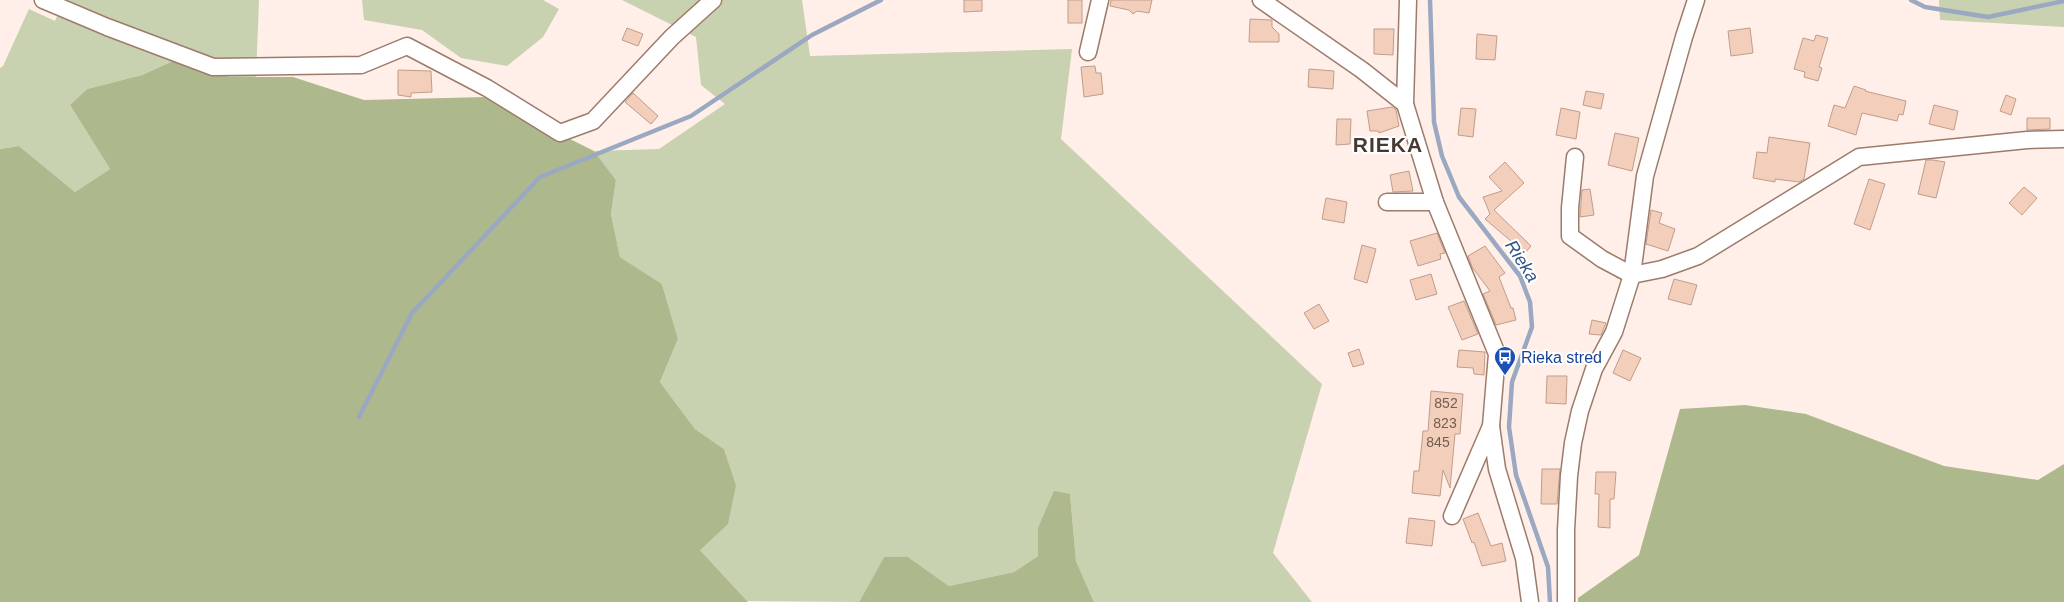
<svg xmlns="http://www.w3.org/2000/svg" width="2064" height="602" font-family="Arial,sans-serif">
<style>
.green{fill:#c8d1b0}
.forest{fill:#adb98d}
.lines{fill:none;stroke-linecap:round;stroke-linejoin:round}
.stream{stroke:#9aa8c1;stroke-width:4.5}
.building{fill:#f2cebb;stroke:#c09d8b}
.street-casing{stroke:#9d7b6b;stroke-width:19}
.street{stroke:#fff;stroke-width:16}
.labels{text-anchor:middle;stroke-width:4;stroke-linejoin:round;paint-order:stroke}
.number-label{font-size:14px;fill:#725e54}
.transit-label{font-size:16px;fill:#164399;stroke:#fff;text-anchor:start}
.water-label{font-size:18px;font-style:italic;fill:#365588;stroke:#fff}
.district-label{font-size:21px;font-weight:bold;letter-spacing:1px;fill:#473931;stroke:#fff}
</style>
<rect width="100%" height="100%" fill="#ffefe8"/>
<g class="green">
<path d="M64,0h195l-3,77h-26l-57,-16 -31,14 -55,14 -17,16 40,64 -35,23 -56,-46 -19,3v-81l3,-2 26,-57 26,12z"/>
<path d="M362,0h181l16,9 -16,28 -36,29 -46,-8 -39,-28 -58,-10z"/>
<path d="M622,0h180l8,56 262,-7 -11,90 261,245 -49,169 39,49h-218l-18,-41 -6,-67 -32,34v28l-24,16 -65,14 -41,-29h-24l-25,45 -112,-1 -47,-51 36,-65 -12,-36 -29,-20 -35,-47 18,-43 -16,-55 -42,-27 -9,-43 5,-34 -22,-29 65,-2 66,-45 -24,-19 -5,-48z"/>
<path d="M1939,0h125v27l-124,-7z"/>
</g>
<g class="forest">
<path d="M173,61l57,16h63l71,23 122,-3 108,54 22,29 -5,34 9,43 42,27 16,55 -18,43 35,47 29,20 12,36 -8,39 -28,26 48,52h-748v-453l19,-3 56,46 35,-23 -40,-64 17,-16 55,-14z"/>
<path d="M1745,405l61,9 138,52 94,14 26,-16v138h-486v-4l61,-43 41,-146z"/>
<path d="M1054,491l16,3 6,67 18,41h-235l25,-45h24l41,29 65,-14 24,-16v-28z"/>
</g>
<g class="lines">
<g class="stream">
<path d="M1430,0l4,122 8,34 17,41 61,79 10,26 2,25 -20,55 -3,45 7,48 32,92 2,35"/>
<path d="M1911,0l14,7 63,10 76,-16"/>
<path d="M359,417l53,-104 128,-136 151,-61 121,-81 69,-35"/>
</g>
</g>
<g class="building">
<path d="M964,0h18v11l-18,1z"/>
<rect x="1068" y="0" width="14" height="23"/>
<path d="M1111,0h41l-3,13 -12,-2 -4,3 -4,-4 -19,-4z"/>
<path d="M1250,19l22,1v7l7,7v8h-30z"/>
<path d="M627,28l16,6 -5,12 -16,-6z"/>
<path d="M1750,28l3,25 -22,3 -3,-25z"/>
<path d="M1374,29h20l-1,26 -19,-1z"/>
<path d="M1477,34l20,2 -2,24 -19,-1z"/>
<path d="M1816,35l12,3 -9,29 3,1 -4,13 -14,-4 1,-5 -11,-3 9,-31 11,3z"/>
<path d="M1095,66l1,7h5l2,21 -19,3 -3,-30z"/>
<path d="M1309,69l25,2 -1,18 -25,-2z"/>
<path d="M398,70l33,1 1,21 -21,1v4l-13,-2z"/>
<path d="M1854,86l12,4 -1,1 41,10 -3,14 -4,-1 -2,7 -35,-8 -6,22 -28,-9 6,-21 11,3z"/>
<path d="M1586,91l18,3 -3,15 -18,-4z"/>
<path d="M633,93l25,23 -7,8 -26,-22z"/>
<path d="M2006,95l10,4 -5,16 -11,-4z"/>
<path d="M1934,105l24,6 -4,19 -25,-6z"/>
<path d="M1392,107l4,3 3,16 -20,7 -1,-2h-8l-3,-20z"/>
<path d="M1461,108l15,1 -3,28 -15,-2z"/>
<path d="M1561,108l19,4 -4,27 -20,-4z"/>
<path d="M2027,118h23v11l-23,1z"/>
<path d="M1337,119h14l-1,25 -14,1z"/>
<path d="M1615,133l24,5 -7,33 -24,-6z"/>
<path d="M1769,137l41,6 -6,36 -5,3 -24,-3v3l-22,-4 4,-26 10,1z"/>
<path d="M1926,160h7l12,2 -9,36 -18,-4z"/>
<path d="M1505,162l19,21 -30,27 37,36 -6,7 -40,-34 5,-5 -7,-17 19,-6 -13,-14z"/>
<path d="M1409,171l4,20 -20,1 -3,-17z"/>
<path d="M1869,179l16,5 -15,46 -16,-6z"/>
<path d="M2024,187l13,11 -15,17 -13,-12z"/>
<path d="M1590,189l4,26 -14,2 2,-27z"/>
<path d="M1326,198l21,4 -3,21 -22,-4z"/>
<path d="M1651,210l11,3 -3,10 16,6 -7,22 -22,-7z"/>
<path d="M1437,233l8,20 -5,1 1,5 -23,7 -8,-25z"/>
<path d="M1362,245l14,4 -9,34 -13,-4z"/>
<path d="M1485,246l20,27 -6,4 12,31h2l3,12 -20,5 -13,-31 7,-3 -18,-24 -4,-11z"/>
<path d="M1431,274l6,20 -21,6 -6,-20z"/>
<path d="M1674,279l23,6 -6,20 -23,-6z"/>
<path d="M1464,301l14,33 -16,6 -14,-33z"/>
<path d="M1319,304l10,17 -15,8 -10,-16z"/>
<path d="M1592,320l14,3 -5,12 -12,-1z"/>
<path d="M1359,349l5,15 -11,3 -5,-14z"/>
<path d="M1459,350l26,2 -1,23 -10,-1 -1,-6 -16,-1z"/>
<path d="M1623,350l18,8 -11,23 -17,-8z"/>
<path d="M1547,376h20l-1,28 -20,-1z"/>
<path d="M1431,391l32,3 -3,40h-5l-5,54 -7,-18 -3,26 -28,-3 2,-22h5l4,-40h5z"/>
<path d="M1542,469h18l-3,35h-16z"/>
<path d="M1596,472h20l-2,27h-4v29l-12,-1 1,-33h-4z"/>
<path d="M1478,513l13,33 11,-3 4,18 -24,5 -8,-24 -2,1 -9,-24z"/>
<path d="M1409,518l26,3 -3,25 -26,-3z"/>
</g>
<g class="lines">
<g class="street-casing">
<g id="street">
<path d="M43,0l64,27 106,40 148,-2 46,-19 80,42 73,45 33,-12 79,-84 41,-37"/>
<path d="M1261,0l101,70 43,34"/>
<path d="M1408,0l-3,104 30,98 62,152 -6,72 6,43 27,89 6,44"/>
<path d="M1088,52l12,-52"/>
<path d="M1575,157l-5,51v28l32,23 30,16 30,-6 36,-13 161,-99 168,-17 37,-1"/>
<path d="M1387,202h48"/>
<path d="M1452,516l39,-90"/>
<path d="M1566,602v-72l3,-54 4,-33 7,-32 14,-42 20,-37 18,-57 13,-99 39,-139 12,-37"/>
</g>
</g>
<use href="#street" class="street"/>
</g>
<defs>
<g id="bus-pin" transform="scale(1.125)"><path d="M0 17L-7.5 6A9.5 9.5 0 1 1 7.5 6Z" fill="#1a4fb4" stroke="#fff"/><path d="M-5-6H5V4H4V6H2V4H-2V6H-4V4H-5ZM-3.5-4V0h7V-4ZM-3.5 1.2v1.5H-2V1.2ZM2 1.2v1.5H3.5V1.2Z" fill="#fff"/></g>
</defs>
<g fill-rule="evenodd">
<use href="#bus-pin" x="1505" y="357"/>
</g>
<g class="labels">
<g class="number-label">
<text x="1446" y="408">852</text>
<text x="1445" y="428">823</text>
<text x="1438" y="447">845</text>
</g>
<g class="transit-label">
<text x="1521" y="363">Rieka stred</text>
</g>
<g class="water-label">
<text transform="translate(1522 261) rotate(57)" y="6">Rieka</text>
</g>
<g class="district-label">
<text x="1388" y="152">RIEKA</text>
</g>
</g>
</svg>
